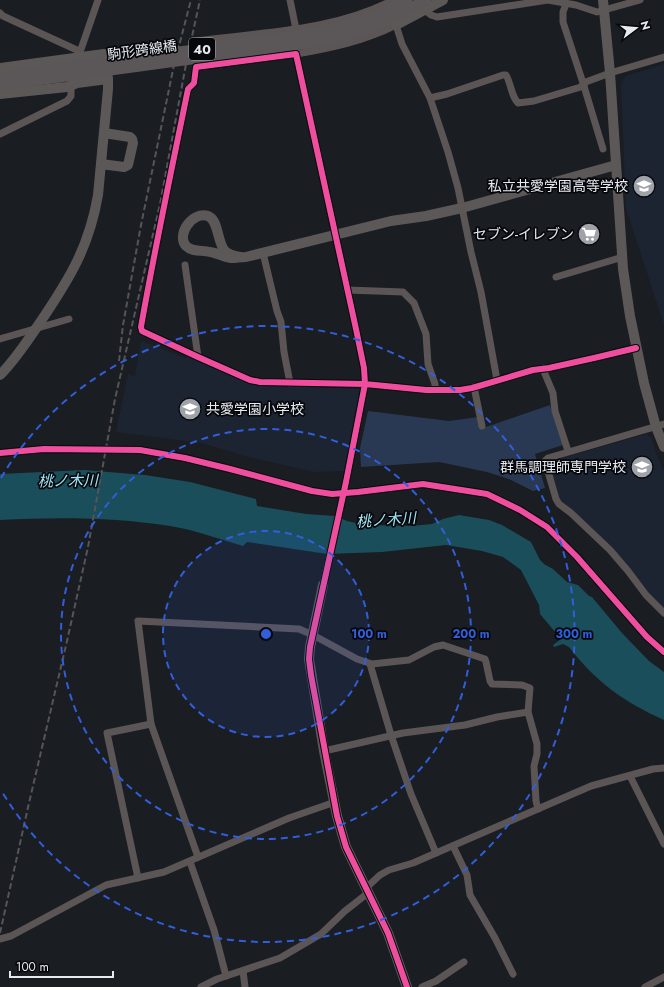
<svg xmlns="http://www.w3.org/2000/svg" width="664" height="987" font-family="Jost,'Noto Sans JP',sans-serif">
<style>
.built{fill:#1d2431}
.green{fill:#2a3953}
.water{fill:#1a4e5a}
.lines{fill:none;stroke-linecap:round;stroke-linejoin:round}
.street{stroke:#5b5555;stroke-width:7}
.secondary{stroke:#5d5858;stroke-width:10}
.primary{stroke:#5b5758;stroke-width:11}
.rail{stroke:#565457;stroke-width:2;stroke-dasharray:6 3;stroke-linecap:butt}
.primary-bridge{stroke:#5b5758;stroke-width:11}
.cycleway-casing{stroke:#05070a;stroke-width:8}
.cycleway{stroke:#ef4d9e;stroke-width:6}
.ring{fill:none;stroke:#315eda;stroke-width:2;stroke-dasharray:7 5}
.labels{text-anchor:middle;stroke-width:3.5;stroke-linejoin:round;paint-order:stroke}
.shield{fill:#05070a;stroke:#a3a7ac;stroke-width:1}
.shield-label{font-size:13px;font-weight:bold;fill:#e7ebf1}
.street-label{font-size:14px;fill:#e7ebf1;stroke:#05070a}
.poi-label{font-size:14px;fill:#e7ebf1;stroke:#05070a;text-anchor:end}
.water-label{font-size:15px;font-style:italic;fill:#a2e7f8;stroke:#05070a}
.centre{fill:#315eda;stroke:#05070a;stroke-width:2}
.ring-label{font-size:12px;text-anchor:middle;font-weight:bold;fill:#315eda;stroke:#05070a;stroke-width:3.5;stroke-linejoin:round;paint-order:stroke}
</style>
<rect width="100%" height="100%" fill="#1a1d22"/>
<g class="built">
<path d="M664,64v261l-38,-117 -5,-125 5,-7z"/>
<path d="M141,341l45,17 1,-3 67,30 106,4 -16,82 -30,1 -65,-15 -47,-14 -86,-11 12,-58 7,2z"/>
<path d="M646,434l6,5 4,15 8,17v137l-10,-8 -94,-97 -11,-41z"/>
</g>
<path class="green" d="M550,405l13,40 -28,9 10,34 -12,3 -24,-12 -22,-7 -48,-10 -78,5 -1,-19 8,-37 81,10 29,-4 2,12z"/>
<path class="water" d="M84,470l61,5 45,7 66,17 1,7 49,8 29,2 12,5 18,4 46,1 21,-2 11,-5 16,-4 30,5 13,5 29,17 9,18 4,4 9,5 14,13 11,3 11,11 3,1 30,36 27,28 15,11v48c-40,-18 -68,-38 -95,-73l-6,-3 -9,3 -1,-2 8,-6 -21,-25 -1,-9 -18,-35 -18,-13 -21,-6 -36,-6 -64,7 -55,2 -80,-12 -4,4c-24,-7 -48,-16 -73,-20 -57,-9 -113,-9 -170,-6v-46z"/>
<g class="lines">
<g class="street">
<path d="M290,0l6,29 1,11"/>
<path d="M566,4l-3,8v10l20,61 20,66"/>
<path d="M425,10l6,5 6,2 111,-17 28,5 21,7 43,-12"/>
<path d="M0,13l3,3 76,35"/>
<path d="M296,50v4c35,-6 68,-13 100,-29l6,19 28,54 18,54 10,36 13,64 10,40 16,88"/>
<path d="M196,53l1,-12c66,-9 137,-10 196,-41"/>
<path d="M79,55l19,-55"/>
<path d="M583,83l27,-10 54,-16"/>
<path d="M430,98l17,-4 56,-19h3c5,8 5,21 12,28l16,-2 50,-15"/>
<path d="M0,134l67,-33 4,-5v-10"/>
<path d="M263,253l14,58 4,11 3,30 6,31"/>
<path d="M185,265l13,92"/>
<path d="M556,277l67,-20"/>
<path d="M347,290l56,2 11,11 12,31 2,30 7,20v6"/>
<path d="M0,339l69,-20"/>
<path d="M543,368l2,6 8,19 2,18 13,40"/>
<path d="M474,387l8,39"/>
<path d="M664,424l-116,34 -3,3 11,38 3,5 12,9 39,37 18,21 18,24 18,18"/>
<path d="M323,585l23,-103 19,-98 -1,-16 -8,-39 -60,-275 -100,13 -2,16 -6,6c-16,79 -33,158 -47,238l1,4 56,26 52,23 10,2 105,2 61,6h34l12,-2 61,-18 16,-2 45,-10 42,-10"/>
<path d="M370,664l21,71 20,59 25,59"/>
<path d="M324,751l79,-18 62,-8 32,-8 31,-5"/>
<path d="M630,776l34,68"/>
<path d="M453,846l14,29 3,20 25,43 18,36"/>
<path d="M198,857l-47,-133 -13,-103 161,8 14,6 44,24 15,5 37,-4 25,-13 9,-2 42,14 1,3 4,19 2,3 30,1 8,3 -2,24 9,32v10l-3,12 2,35 2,8"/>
<path d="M190,862l24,68 12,46"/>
<path d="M138,878l-31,-145 44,-9"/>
<path d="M366,888l14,-13 9,-5 24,-7 23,-10 155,-67 62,-17 11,-1"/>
<path d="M0,939l11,-3 95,-51 58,-13 125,-54 46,-16"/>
<path d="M243,971l2,16"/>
<path d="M201,987l16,-8 63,-21 41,-24 24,-23 23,-18"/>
<path d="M422,987l14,-6 28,-19"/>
<path d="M645,987l19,-10"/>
</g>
<g class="secondary">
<path d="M603,0l7,73 13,196 7,47 14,67 12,44 8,20"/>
<path d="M396,25l47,-25"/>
<path d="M0,68l104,-14 4,25v10l-10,106c-9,52 -28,83 -57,126 -13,19 -25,38 -41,54"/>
<path d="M0,94l67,-7 10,-4 31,-4"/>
<path d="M101,164l23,3 4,-2 5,-22 -1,-4 -2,-2 -26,-4"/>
<path d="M240,257c-5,-1 -11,-2 -15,-6 -8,-8 -6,-31 -17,-35 -16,-5 -32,19 -22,30 6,6 16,4 24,6 7,1 14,5 21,6 5,0 10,-1 15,-1l145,-36 35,-5 36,-8 154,-43"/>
<path d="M323,585l-13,62 -1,12 15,92 13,65 9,31 42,86 19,54"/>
</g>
<g class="primary">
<path d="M346,26l27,-9 34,-17"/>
<path d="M348,35l28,-9 50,-26"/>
<path d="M0,77l58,-8"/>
<path d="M0,85l59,-8"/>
</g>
<g class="rail">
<path d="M119,361l4,-36 18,-100 33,-160 17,-65"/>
<path d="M0,933l29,-130 38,-162 21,-94 27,-148 45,-195 26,-140 14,-64"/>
</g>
<g class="primary-bridge">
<path d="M58,69l250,-35 38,-8"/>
<path d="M59,77l250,-34 39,-8"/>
</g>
<g class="cycleway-casing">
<g id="cycleway">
<path d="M0,453l44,-4 96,1 45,8 45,11 82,22 20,3 26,-2 65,-8 64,10 33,16 27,17 30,30 70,80 17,15"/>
<path d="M407,987l-19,-54 -42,-86 -9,-31 -26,-141 -2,-16 1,-12 36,-165 19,-98 -1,-16 -8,-39 -60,-275 -100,13 -2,16 -6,6c-16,79 -33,158 -47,238l1,4 56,26 52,23 10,2 105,2 61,6h34l12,-2 61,-18 16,-2 45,-10 42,-10"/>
</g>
</g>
<use href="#cycleway" class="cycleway"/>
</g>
<circle cx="266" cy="634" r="103" fill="#315eda" fill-opacity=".12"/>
<g class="ring">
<circle cx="266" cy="634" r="103"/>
<circle cx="266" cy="634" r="205"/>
<path d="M1 478A308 308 0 1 1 1 790"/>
</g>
<defs>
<g id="school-disc" transform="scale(1.15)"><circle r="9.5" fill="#9fa3a9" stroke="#05070a"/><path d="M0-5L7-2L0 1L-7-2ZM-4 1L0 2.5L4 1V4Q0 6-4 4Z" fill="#fff"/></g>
<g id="supermarket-disc" transform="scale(1.15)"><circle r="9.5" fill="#9fa3a9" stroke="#05070a"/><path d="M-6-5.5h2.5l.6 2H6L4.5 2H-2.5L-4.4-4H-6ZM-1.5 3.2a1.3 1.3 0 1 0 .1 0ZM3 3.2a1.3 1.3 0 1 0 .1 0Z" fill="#fff"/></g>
</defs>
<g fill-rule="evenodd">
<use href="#school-disc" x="644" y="186"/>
<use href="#supermarket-disc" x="589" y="234"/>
<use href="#school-disc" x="190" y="409"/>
<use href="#school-disc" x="642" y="467"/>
</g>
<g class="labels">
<rect class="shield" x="189" y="38" width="26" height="22" rx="3"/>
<g class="shield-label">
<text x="202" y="54">40</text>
</g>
<g class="street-label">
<text transform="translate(142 50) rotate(-8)" y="5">駒形跨線橋</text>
</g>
<g class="poi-label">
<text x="628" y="191">私立共愛学園高等学校</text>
<text x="574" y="239">セブン-イレブン</text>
<text x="206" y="414" text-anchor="start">共愛学園小学校</text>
<text x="626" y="472">群馬調理師専門学校</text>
</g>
<g class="water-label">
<text transform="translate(68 481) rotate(-1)" y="5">桃ノ木川</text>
<text transform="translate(386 520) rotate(-4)" y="5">桃ノ木川</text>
</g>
</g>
<circle cx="266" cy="634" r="6" class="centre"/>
<g class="ring-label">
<text x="369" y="638">100 m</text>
<text x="471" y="638">200 m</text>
<text x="574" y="638">300 m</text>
</g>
<g transform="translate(636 28) rotate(74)" stroke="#05070a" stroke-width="3" paint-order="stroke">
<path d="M0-3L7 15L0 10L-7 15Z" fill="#e7ebf1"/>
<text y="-6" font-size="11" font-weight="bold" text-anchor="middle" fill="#e7ebf1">N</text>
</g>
<path d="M10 971v6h103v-6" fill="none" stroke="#e7ebf1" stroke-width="2"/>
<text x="16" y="971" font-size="12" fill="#e7ebf1" stroke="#05070a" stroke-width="3" paint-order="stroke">100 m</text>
</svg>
